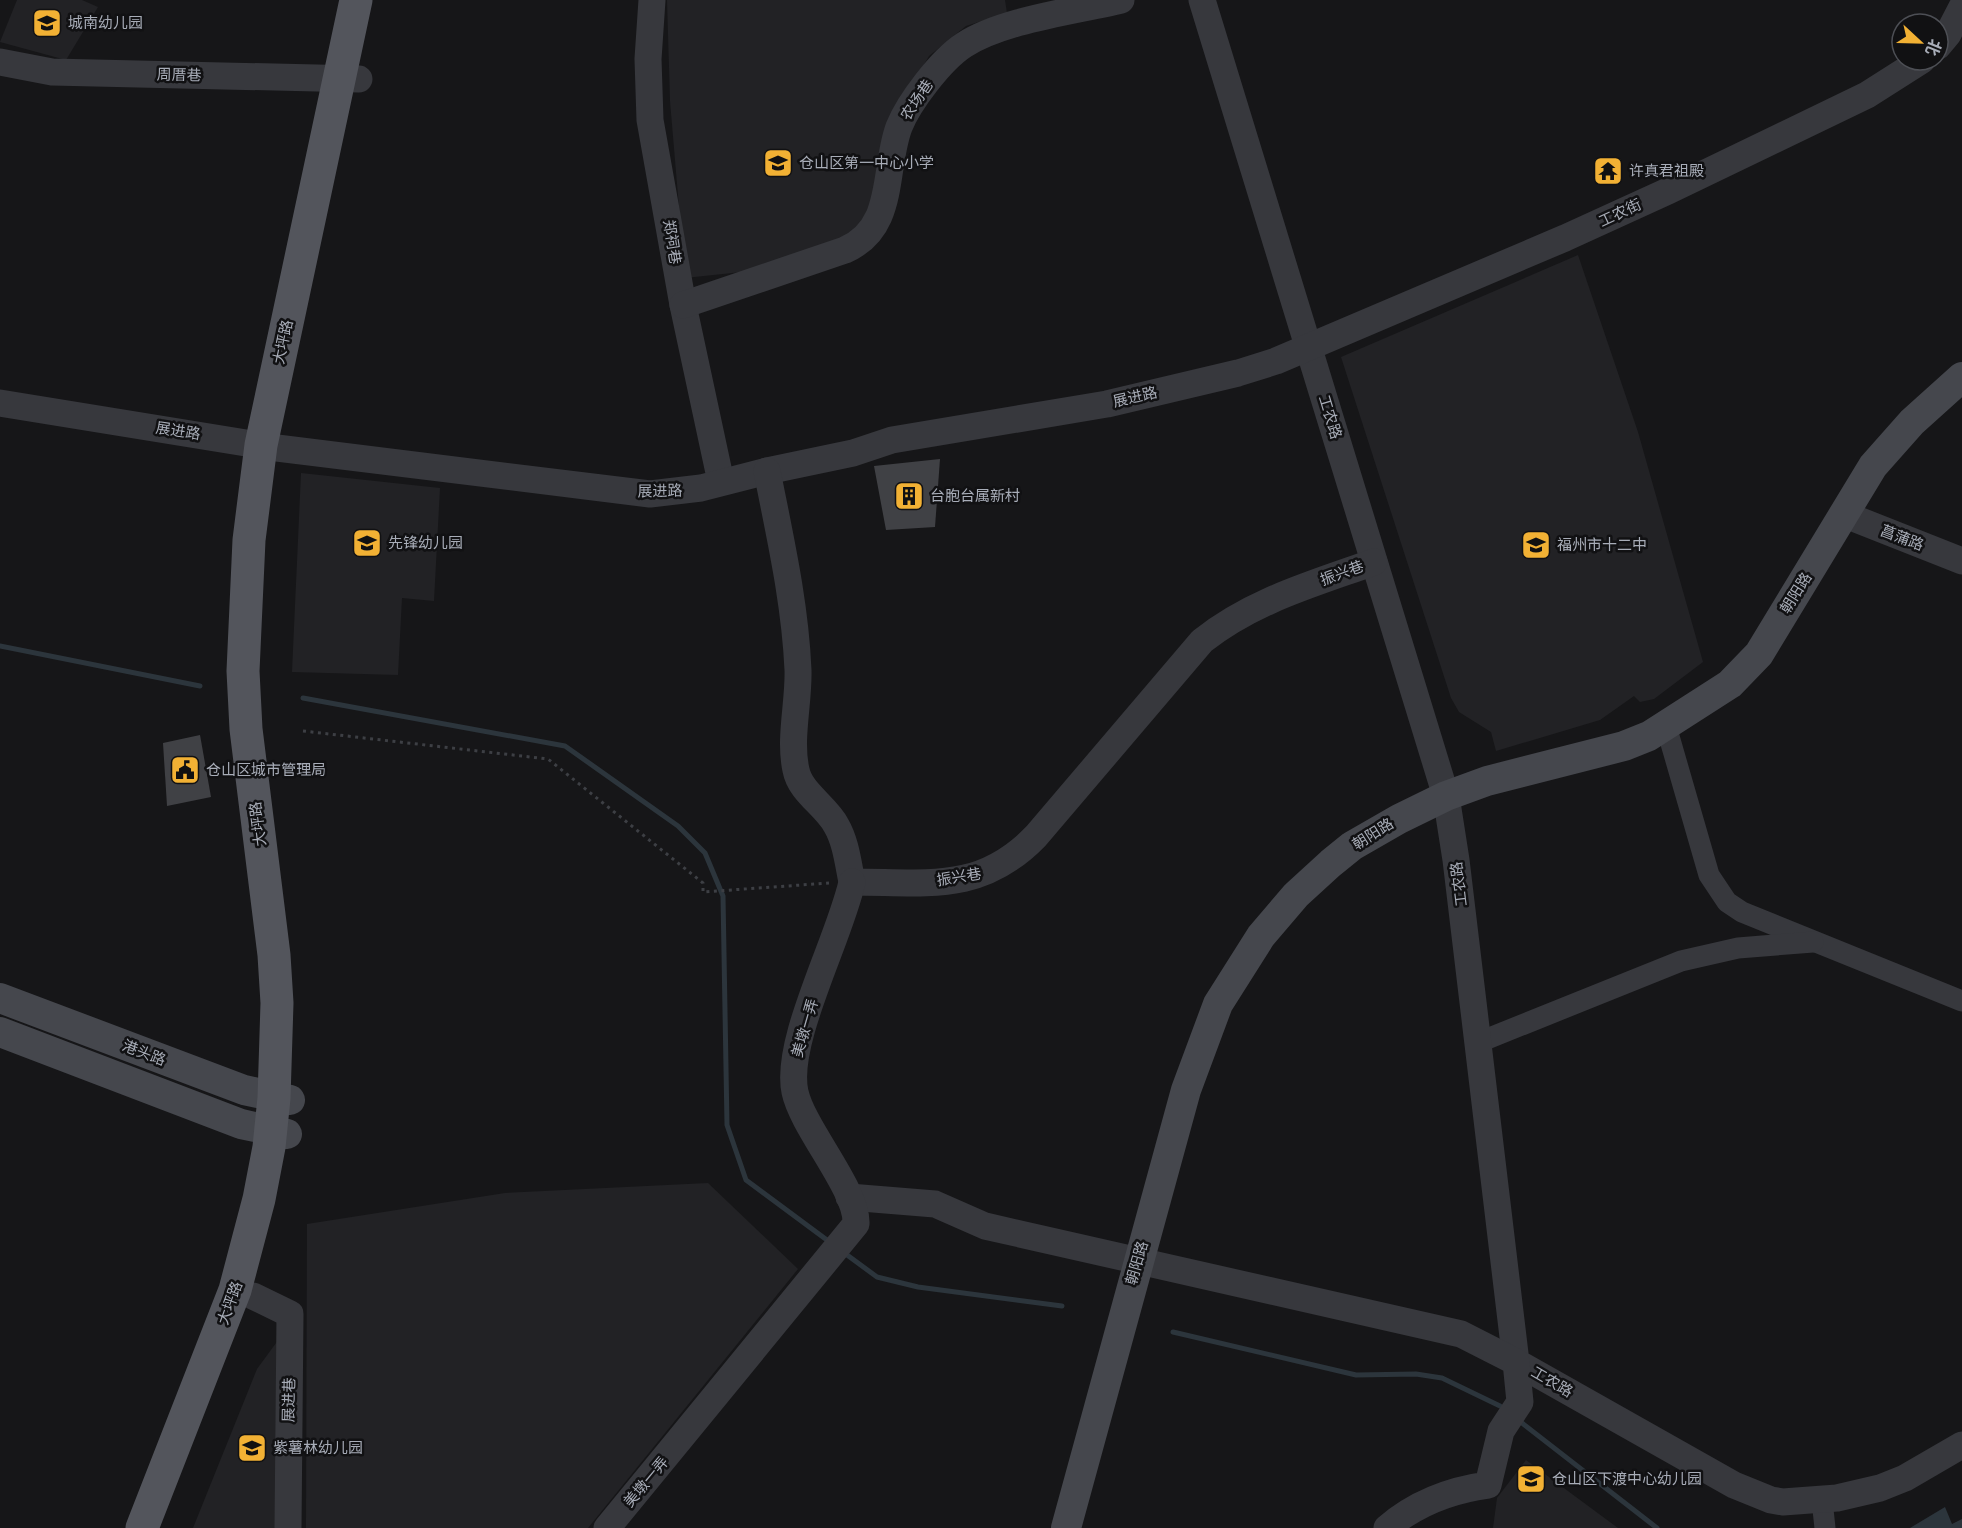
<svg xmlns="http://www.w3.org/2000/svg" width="1962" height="1528" font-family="'Work Sans','Noto Sans SC',sans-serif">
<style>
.built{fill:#222225}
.water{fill:#2c353c}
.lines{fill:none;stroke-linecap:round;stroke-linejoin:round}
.stream{stroke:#2c353c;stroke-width:5}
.building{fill:#404145}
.path{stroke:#3d3f44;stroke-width:3;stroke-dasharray:3 4.5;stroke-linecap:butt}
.minor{stroke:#37383d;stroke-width:21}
.tertiary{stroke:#37383d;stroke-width:27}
.secondary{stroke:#45474d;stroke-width:30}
.primary{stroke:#53555c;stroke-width:33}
.labels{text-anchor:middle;stroke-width:5;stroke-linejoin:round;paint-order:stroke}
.poi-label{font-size:15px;fill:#a8adb8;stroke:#111113;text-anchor:start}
.street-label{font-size:15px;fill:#a8adb8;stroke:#111113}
</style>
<rect width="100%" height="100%" fill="#161618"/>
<g class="built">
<path d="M17,0h65l16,7 -32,53 -66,-18z"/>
<path d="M667,0h338l2,13 -41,13 -37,30 -45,80 -7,53 -22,46 -104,36 -66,7 -15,-177z"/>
<path d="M1578,255l60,177 65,230 -49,37 -14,3 -6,-6 -34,24 -104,31 -5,-19 -32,-20 -8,-14 -110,-341z"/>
<path d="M301,473l139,15 -6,113 -32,-3 -4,77 -106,-3z"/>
<path d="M708,1183l90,86 -210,259h-282l1,-304 198,-31z"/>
<path d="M279,1339l-1,189h-85l64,-159z"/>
<path d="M1526,1460l92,68h-125l4,-30z"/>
</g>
<path class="water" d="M1945,1507l7,17 10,-5v9h-52z"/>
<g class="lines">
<g class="stream">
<path d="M0,646l200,40"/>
<path d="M303,698l262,48 113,80 27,27 18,43 4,229 19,55 85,63"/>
<path d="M843,1252l34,25 41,10 144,19"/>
<path d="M1173,1332l183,43 60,-1 26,4 58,28"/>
<path d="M1522,1423l135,105"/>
</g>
</g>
<g class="building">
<path d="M940,459l-5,68 -49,3 -12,-64z"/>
<path d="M200,735l11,62 -44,9 -4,-63z"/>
</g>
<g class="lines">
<path class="path" d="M303,731l245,28 155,124v9l126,-9"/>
<g class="minor">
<path d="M1666,726l43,149 18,27 15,10 220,89"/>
<path d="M1477,1043l204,-82 57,-13 75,-6"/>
<path d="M1822,1500l3,28"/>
</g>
<g class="tertiary">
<path d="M652,0l-4,59 2,61 33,185 38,177"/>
<path d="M1202,0l244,796 10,64 60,502 218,123 37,15 12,2 54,-4 43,-10 25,-10 57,-33"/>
<path d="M1938,46l10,-12 14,-27"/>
<path d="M0,62l52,10 307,7"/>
<path d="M683,305l162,-55c51,-22 38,-80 54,-123 10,-25 42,-67 65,-82 38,-25 111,-34 157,-45"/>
<path d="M0,403l277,45 373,46 51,-6 66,-17 86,-18 39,-13 215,-36 131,-31 38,-12 289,-123 103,-47 199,-96 55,-35"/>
<path d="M767,471c13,66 28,131 31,199 1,32 -9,69 -2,100 4,22 30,36 40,55 10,17 12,38 16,57 74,0 128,12 184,-46l166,-195c52,-41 111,-57 172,-79"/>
<path d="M1843,514l119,47"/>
<path d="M849,1197l86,7 50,22 476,108 55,28 4,40 -19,29 -13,54c-37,5 -73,19 -101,43"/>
<path d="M253,1296l37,18 -2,214"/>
<path d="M607,1528l249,-304c2,-34 -53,-95 -61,-132 -11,-51 45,-154 57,-210"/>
</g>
<g class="secondary">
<path d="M0,998l244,92 46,10"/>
<path d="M0,1032l241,92 46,10"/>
<path d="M1066,1528l120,-438 32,-86 43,-68 35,-41 35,-32 21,-17 47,-27 47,-23 41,-15 137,-35 25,-10 81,-52 29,-30 114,-188 39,-44 50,-45"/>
</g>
<path class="primary" d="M142,1528l93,-238 24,-91 10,-52 5,-49 3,-95 -3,-48 -28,-226 -3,-58 6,-131 12,-95 95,-445"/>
</g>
<defs>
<g id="school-square" transform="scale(1.5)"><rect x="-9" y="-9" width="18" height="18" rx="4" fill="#f2b134" stroke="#111113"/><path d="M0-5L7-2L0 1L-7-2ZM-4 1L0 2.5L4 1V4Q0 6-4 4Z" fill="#111"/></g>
<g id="temple-square" transform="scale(1.5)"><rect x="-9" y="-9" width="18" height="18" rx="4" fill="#f2b134" stroke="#111113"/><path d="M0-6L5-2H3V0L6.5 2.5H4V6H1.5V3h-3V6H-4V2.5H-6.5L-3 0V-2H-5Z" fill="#111"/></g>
<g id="building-square" transform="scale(1.5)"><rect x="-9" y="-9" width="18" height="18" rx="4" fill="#f2b134" stroke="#111113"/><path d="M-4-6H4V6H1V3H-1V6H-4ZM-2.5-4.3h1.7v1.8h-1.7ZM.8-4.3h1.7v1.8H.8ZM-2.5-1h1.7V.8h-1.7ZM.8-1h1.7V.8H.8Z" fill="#111"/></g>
<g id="civic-square" transform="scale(1.5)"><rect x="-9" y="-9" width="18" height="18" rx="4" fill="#f2b134" stroke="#111113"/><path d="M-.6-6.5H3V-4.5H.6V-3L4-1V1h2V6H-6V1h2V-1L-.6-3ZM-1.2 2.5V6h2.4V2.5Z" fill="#111"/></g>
</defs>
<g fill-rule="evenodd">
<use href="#school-square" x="47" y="23"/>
<use href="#school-square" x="778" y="163"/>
<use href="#temple-square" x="1608" y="171"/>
<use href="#building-square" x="909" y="496"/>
<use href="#school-square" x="367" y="543"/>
<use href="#school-square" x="1536" y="545"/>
<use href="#civic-square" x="185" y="770"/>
<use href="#school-square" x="252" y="1448"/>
<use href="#school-square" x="1531" y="1479"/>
</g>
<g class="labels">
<g class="poi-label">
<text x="68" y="28">城南幼儿园</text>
<text x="799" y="168">仓山区第一中心小学</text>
<text x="1629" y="176">许真君祖殿</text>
<text x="930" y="501">台胞台属新村</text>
<text x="388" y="548">先锋幼儿园</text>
<text x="1557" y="550">福州市十二中</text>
<text x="206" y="775">仓山区城市管理局</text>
<text x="273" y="1453">紫薯林幼儿园</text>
<text x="1552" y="1484">仓山区下渡中心幼儿园</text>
</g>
<g class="street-label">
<text transform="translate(179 75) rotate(1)" y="5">周厝巷</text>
<text transform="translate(917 100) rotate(-56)" y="5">农场巷</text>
<text transform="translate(1620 213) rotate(-25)" y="5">工农街</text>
<text transform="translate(672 242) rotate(81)" y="5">郑祠巷</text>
<text transform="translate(283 342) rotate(-78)" y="5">大坪路</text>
<text transform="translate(1135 397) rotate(-13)" y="5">展进路</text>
<text transform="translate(1330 417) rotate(73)" y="5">工农路</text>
<text transform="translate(178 431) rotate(9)" y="5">展进路</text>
<text transform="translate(660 491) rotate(-1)" y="5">展进路</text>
<text transform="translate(1902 538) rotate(21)" y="5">菖蒲路</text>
<text transform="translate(1342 573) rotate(-20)" y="5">振兴巷</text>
<text transform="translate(1796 593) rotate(-58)" y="5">朝阳路</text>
<text transform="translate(258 824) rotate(-97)" y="5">大坪路</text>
<text transform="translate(1373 834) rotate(-32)" y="5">朝阳路</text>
<text transform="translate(959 877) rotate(-9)" y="5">振兴巷</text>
<text transform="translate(1459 884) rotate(-97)" y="5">工农路</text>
<text transform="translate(805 1028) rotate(-74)" y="5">美墩一弄</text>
<text transform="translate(144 1053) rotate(21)" y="5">港头路</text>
<text transform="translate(1137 1263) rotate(-74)" y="5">朝阳路</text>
<text transform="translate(230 1303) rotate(-70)" y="5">大坪路</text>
<text transform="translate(1552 1382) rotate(30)" y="5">工农路</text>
<text transform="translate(289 1400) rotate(-89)" y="5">展进巷</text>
<text transform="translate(646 1482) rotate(-50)" y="5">美墩一弄</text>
</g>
</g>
<g transform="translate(1920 42) rotate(112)"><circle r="28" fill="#111113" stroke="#4d4f55" stroke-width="1.5"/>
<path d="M0-4.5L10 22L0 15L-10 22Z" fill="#f2b134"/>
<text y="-9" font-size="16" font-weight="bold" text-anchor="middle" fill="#a8adb8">北</text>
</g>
</svg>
